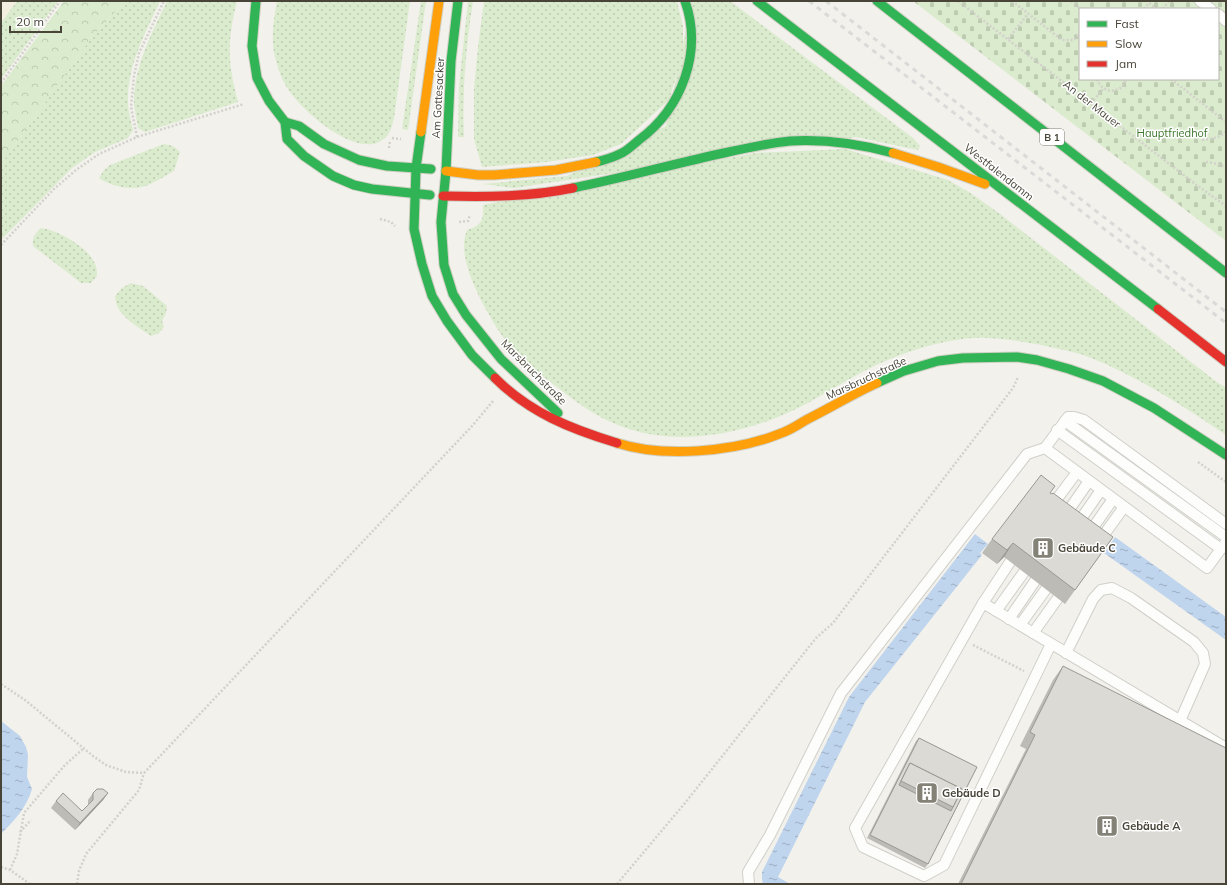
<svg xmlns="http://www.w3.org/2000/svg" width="1227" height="885" font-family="Mulish,sans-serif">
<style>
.commercial{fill:#f4eee0}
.grass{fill:url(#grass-dots)}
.forest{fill:url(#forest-crowns)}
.cemetery{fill:url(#cemetery-stones);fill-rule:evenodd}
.water{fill:url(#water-ripples)}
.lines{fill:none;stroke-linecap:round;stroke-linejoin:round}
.lane-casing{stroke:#d0cfc9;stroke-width:12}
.fast-casing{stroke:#d0cfc3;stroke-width:11}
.slow-casing{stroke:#d0cfc3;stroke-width:11}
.jam-casing{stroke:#d0cfc3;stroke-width:11}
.path{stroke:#d2d1cb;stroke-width:2.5;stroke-dasharray:2 2;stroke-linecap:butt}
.lane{stroke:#fdfdfc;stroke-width:10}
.fast{stroke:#30b455;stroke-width:9}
.slow{stroke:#ff9f0a;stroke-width:9}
.jam{stroke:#e5322d;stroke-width:9}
.rail{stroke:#dadad9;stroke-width:3;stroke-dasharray:5 5;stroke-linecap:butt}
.wall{fill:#bcbbb6}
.shaded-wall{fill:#999994}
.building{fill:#dbdad4;stroke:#999994;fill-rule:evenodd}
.labels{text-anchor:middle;stroke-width:3;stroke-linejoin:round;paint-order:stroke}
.shield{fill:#fff;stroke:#7f7c74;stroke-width:1}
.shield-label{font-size:10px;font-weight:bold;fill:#484438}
.street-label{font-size:11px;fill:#484438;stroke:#fff}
.park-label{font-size:11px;fill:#3e782d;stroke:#fff}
.poi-label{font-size:11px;font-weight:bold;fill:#484438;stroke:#fff;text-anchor:start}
</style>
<defs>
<pattern id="grass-dots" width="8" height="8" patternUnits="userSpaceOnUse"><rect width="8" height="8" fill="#dbebcd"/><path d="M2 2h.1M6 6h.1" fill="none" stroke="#bdcbb1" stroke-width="1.8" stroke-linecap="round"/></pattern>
<pattern id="forest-crowns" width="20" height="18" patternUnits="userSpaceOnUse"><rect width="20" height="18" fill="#dbebcd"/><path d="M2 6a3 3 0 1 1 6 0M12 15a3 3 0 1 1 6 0" fill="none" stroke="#bdcbb1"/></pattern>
<pattern id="cemetery-stones" width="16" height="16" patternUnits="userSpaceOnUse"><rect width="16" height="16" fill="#dbebcd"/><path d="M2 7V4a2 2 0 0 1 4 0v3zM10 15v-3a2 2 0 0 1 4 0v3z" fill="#bdcbb1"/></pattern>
<pattern id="water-ripples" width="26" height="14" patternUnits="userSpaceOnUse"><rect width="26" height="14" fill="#bfd4ed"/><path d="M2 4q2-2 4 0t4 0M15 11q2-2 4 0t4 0" fill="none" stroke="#9daec1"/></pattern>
</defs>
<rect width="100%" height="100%" fill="#f2f1ec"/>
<path class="commercial" d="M1,1h16l-16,22z"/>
<g class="grass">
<path d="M17,1h41l-57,78v-56z"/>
<path d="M125,1h35c-15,33 -33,64 -32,102 0,9 3,18 5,27l-5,8 -33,14 -23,16 -71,72v-76l90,-126z"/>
<path d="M167,1h70c-6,23 -10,49 -5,74 1,9 4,18 6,27l-93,30 -7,-4c-1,-9 -4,-19 -4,-28 1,-36 18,-67 33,-99z"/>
<path d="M277,1h133l-16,117c-2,7 -3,15 -9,20 -26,24 -83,-27 -97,-49 -5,-7 -9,-17 -11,-25 -7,-20 -4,-42 0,-63z"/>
<path d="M421,1h5l-18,129 -6,-1z"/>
<path d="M468,1h5c-7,45 -11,90 -9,136h-6l1,-51z"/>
<path d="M484,1h193l6,25v27l-14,47 -48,44 -28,11 -47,7 -64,5 -8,-28v-50l4,-42z"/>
<path d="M692,1h38l183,137 7,8 -2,4 -62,-13 -342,51 -31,-4 84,-8 99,-50z"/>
<path d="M164,144l9,2 7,6 -6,19c-9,5 -17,10 -26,14 -15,6 -36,2 -49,-7l5,-8 6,-5z"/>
<path d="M845,149l103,31 24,14 28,20 218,169 8,4v48c-44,-30 -90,-60 -140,-79 -7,-3 -15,-4 -22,-6 -25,-6 -51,-11 -77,-12 -39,-2 -89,16 -123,33 -23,12 -45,27 -68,38 -53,26 -122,39 -178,16 -16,-6 -30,-15 -44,-25 -27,-21 -59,-42 -77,-72 -14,-23 -42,-70 -30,-98 15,-4 17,-11 16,-25l272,-52z"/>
<path d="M41,228c17,2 51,21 55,39 1,3 1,6 1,9l-6,7h-10l-48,-37c-1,-9 2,-12 8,-18z"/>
<path d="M131,283l12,3 24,20 -1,7 -4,8 2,6 -5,6 -8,3c-15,-11 -35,-20 -36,-40l7,-8z"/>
</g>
<path class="forest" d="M64,1h61l-34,37 -90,126v-78z"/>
<path class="cemetery" d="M913,1h313v240zM1080,9h138v70h-138z"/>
<g class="water">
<path d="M975,534l13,10 -8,9 2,2 -117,147 -87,175 12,7h-27l-1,-5v-7l87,-175z"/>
<path d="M1115,537l111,80v23l-122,-87z"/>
<path d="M1,721l19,15 6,11 2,8 -1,22 5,12c-5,18 -18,32 -31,45z"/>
</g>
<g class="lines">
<g class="lane-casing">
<g id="lane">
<path d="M1200,1l11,8"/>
<path d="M1218,14l8,7"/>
<path d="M1065,421l161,116"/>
<path d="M1057,430l164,119"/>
<path d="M1045,448l162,120 19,-26"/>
<path d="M1051,507l26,-35"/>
<path d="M1064,517l25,-36"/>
<path d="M1076,526l25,-36"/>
<path d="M1088,535l25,-36"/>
<path d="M1098,543l26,-36"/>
<path d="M983,603l27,-41"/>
<path d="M996,611l28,-39"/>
<path d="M1009,619l26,-38"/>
<path d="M1020,625l26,-36"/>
<path d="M1033,633l25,-35"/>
<path d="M1051,644l-107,221 -20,11 -61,-29 -8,-19 128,-225 243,145"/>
<path d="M1066,653l27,-54 8,-9 11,-2 19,10 63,44 9,11 2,11 -25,57"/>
<path d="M749,884l-1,-12 22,-37 71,-142 186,-239 18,-6 23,-31h6l10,3 142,104"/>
</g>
</g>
<g class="fast-casing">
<g id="fast">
<path d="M256,1l-4,45 5,32 12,23 16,21 2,17 17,17 29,20 21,9 18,4 58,6"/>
<path d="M458,1l-7,60 -5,110 -5,51 3,43 9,29 13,21 35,44 57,54"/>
<path d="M757,1l401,308"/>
<path d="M877,1l349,272"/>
<path d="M285,122l14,4 25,18 35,16 28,6 44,3"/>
<path d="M421,132l-5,36 -2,61 8,35 10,32 15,25 25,34 23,23"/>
<path d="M596,162c9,-2 18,-5 26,-9 6,-3 12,-9 17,-13 43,-32 64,-88 46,-139"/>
<path d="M573,188c50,-10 100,-24 151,-35 22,-5 44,-10 66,-12 34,-2 70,3 103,12"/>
<path d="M877,383l27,-12 34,-10 25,-3 54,-1 20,3 32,9 34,12 51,27 72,47"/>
</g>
</g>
<g class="slow-casing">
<g id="slow">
<path d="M421,132l18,-131"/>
<path d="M893,153l45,14 47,17"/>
<path d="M446,171l32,4h16l62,-5 40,-8"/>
<path d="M617,443c46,15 117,9 162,-9 10,-3 19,-9 27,-14 24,-12 47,-26 71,-37"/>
</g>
</g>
<g class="jam-casing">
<g id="jam">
<path d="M443,196c43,1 87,1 130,-8"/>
<path d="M1158,309l68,53"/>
<path d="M495,378c35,35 76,51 122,65"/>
</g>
</g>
<g class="path">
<path d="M958,1l240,185 28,20"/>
<path d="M1012,1l50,39h12l6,-8"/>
<path d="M1071,1l10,8"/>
<path d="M1144,9l5,-6 8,6"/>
<path d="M1163,9l6,-8"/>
<path d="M1008,39l20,-25"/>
<path d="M1097,79c5,15 25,16 29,0"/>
<path d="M1171,79l55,43"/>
<path d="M1,83l59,-82"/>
<path d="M1091,103l12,-14"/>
<path d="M137,137l-6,-30 3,-31 5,-23 25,-52"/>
<path d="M392,138l9,1"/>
<path d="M1202,140c9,-1 18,-2 24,-9"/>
<path d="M389,148l1,-7"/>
<path d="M1206,162c7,1 14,2 20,6"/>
<path d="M380,219l11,3 4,4"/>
<path d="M459,222l9,-1 2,-6"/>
<path d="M1,245l53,-56 22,-19 23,-16 38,-17 107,-33"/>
<path d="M1198,462l28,20"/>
<path d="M973,645l51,26"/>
<path d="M1,684l24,16 68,56 13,9 20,7 18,1 329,-348 20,-24"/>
<path d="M20,832l11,-12"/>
<path d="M1,867l9,3 20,14"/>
<path d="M10,870l7,-16 7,-41 41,-48 19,-17"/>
<path d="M77,884l2,-13 7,-17 53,-64 5,-17"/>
<path d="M617,884l68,-81 131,-165 17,-15 180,-235 5,-11"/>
</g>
<use href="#lane" class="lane"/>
<use href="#fast" class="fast"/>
<use href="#slow" class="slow"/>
<use href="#jam" class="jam"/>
<g class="rail">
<path d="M809,1l417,322"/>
<path d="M826,1l400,311"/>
</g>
</g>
<g class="wall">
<path d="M1050,493l63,44 -48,67 -61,-47 -7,7 -15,-11 10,-14z"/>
<path d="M1063,666l163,218h-268l68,-135 -6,-3 33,-66z"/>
<path d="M919,738l58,29 -49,97 -3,4 -58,-30 49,-97z"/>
<path d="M93,793h15l-5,7 -28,30 -24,-22 5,-7 26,10 6,-6v-5z"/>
</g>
<g class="shaded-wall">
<path d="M1013,543l-9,14 -7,7 10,-14z"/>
<path d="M108,793l-5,7 -28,30 5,-7z"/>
</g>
<g class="building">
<path d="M1041,475l14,11 -5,7 2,1 1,-1 60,44 -38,53 -62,-47 -6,7 -15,-11z"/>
<path d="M1063,666l163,82v136h-265l74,-149 -5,-3z"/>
<path d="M919,738l58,29 -49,97 -58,-29zM910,763l52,26 -11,22 -52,-26z"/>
<path d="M910,763l52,26 -9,18 -52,-26z"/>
<path d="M97,789h6l5,4 -28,30 -24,-22 7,-8 19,18 11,-11v-7z"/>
</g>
<defs>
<g id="building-square" transform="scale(1.15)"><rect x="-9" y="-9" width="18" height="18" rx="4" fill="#848177" stroke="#fff"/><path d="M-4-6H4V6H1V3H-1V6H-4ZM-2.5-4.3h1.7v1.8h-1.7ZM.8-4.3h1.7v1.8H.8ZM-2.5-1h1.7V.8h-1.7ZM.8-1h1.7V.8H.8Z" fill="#fff"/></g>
</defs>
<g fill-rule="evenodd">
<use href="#building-square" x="1043" y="548"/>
<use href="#building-square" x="927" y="793"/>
<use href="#building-square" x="1107" y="826"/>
</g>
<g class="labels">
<rect class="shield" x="1040" y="129" width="24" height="16" rx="3"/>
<g class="shield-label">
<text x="1052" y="141">B 1</text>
</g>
<g class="street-label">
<text transform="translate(438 98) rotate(-87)" y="4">Am Gottesacker</text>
<text transform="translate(1092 104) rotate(38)" y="4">An der Mauer</text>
<text transform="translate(999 172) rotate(38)" y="4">Westfalendamm</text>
<text transform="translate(534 372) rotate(45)" y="4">Marsbruchstraße</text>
<text transform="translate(866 378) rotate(-25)" y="4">Marsbruchstraße</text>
</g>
<g class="park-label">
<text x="1172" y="137">Hauptfriedhof</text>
</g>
<g class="poi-label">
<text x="1058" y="552">Gebäude C</text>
<text x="942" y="797">Gebäude D</text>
<text x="1122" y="830">Gebäude A</text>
</g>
</g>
<rect width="1227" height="885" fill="none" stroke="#484438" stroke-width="4"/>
<rect x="1079" y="8" width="140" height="72" fill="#ffffff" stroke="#b6b4af"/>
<rect x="1087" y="21" width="20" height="6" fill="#30b455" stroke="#b6b4af"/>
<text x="1115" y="28" font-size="12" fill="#484438">Fast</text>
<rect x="1087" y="41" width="20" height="6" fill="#ff9f0a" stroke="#b6b4af"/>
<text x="1115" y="48" font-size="12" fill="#484438">Slow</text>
<rect x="1087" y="61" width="20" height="6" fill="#e5322d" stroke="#b6b4af"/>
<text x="1115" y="68" font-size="12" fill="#484438">Jam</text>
<path d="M10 26v6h51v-6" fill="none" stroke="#484438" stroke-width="2"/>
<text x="16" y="26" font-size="12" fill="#484438" stroke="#ffffff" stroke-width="3" paint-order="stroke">20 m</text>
</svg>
